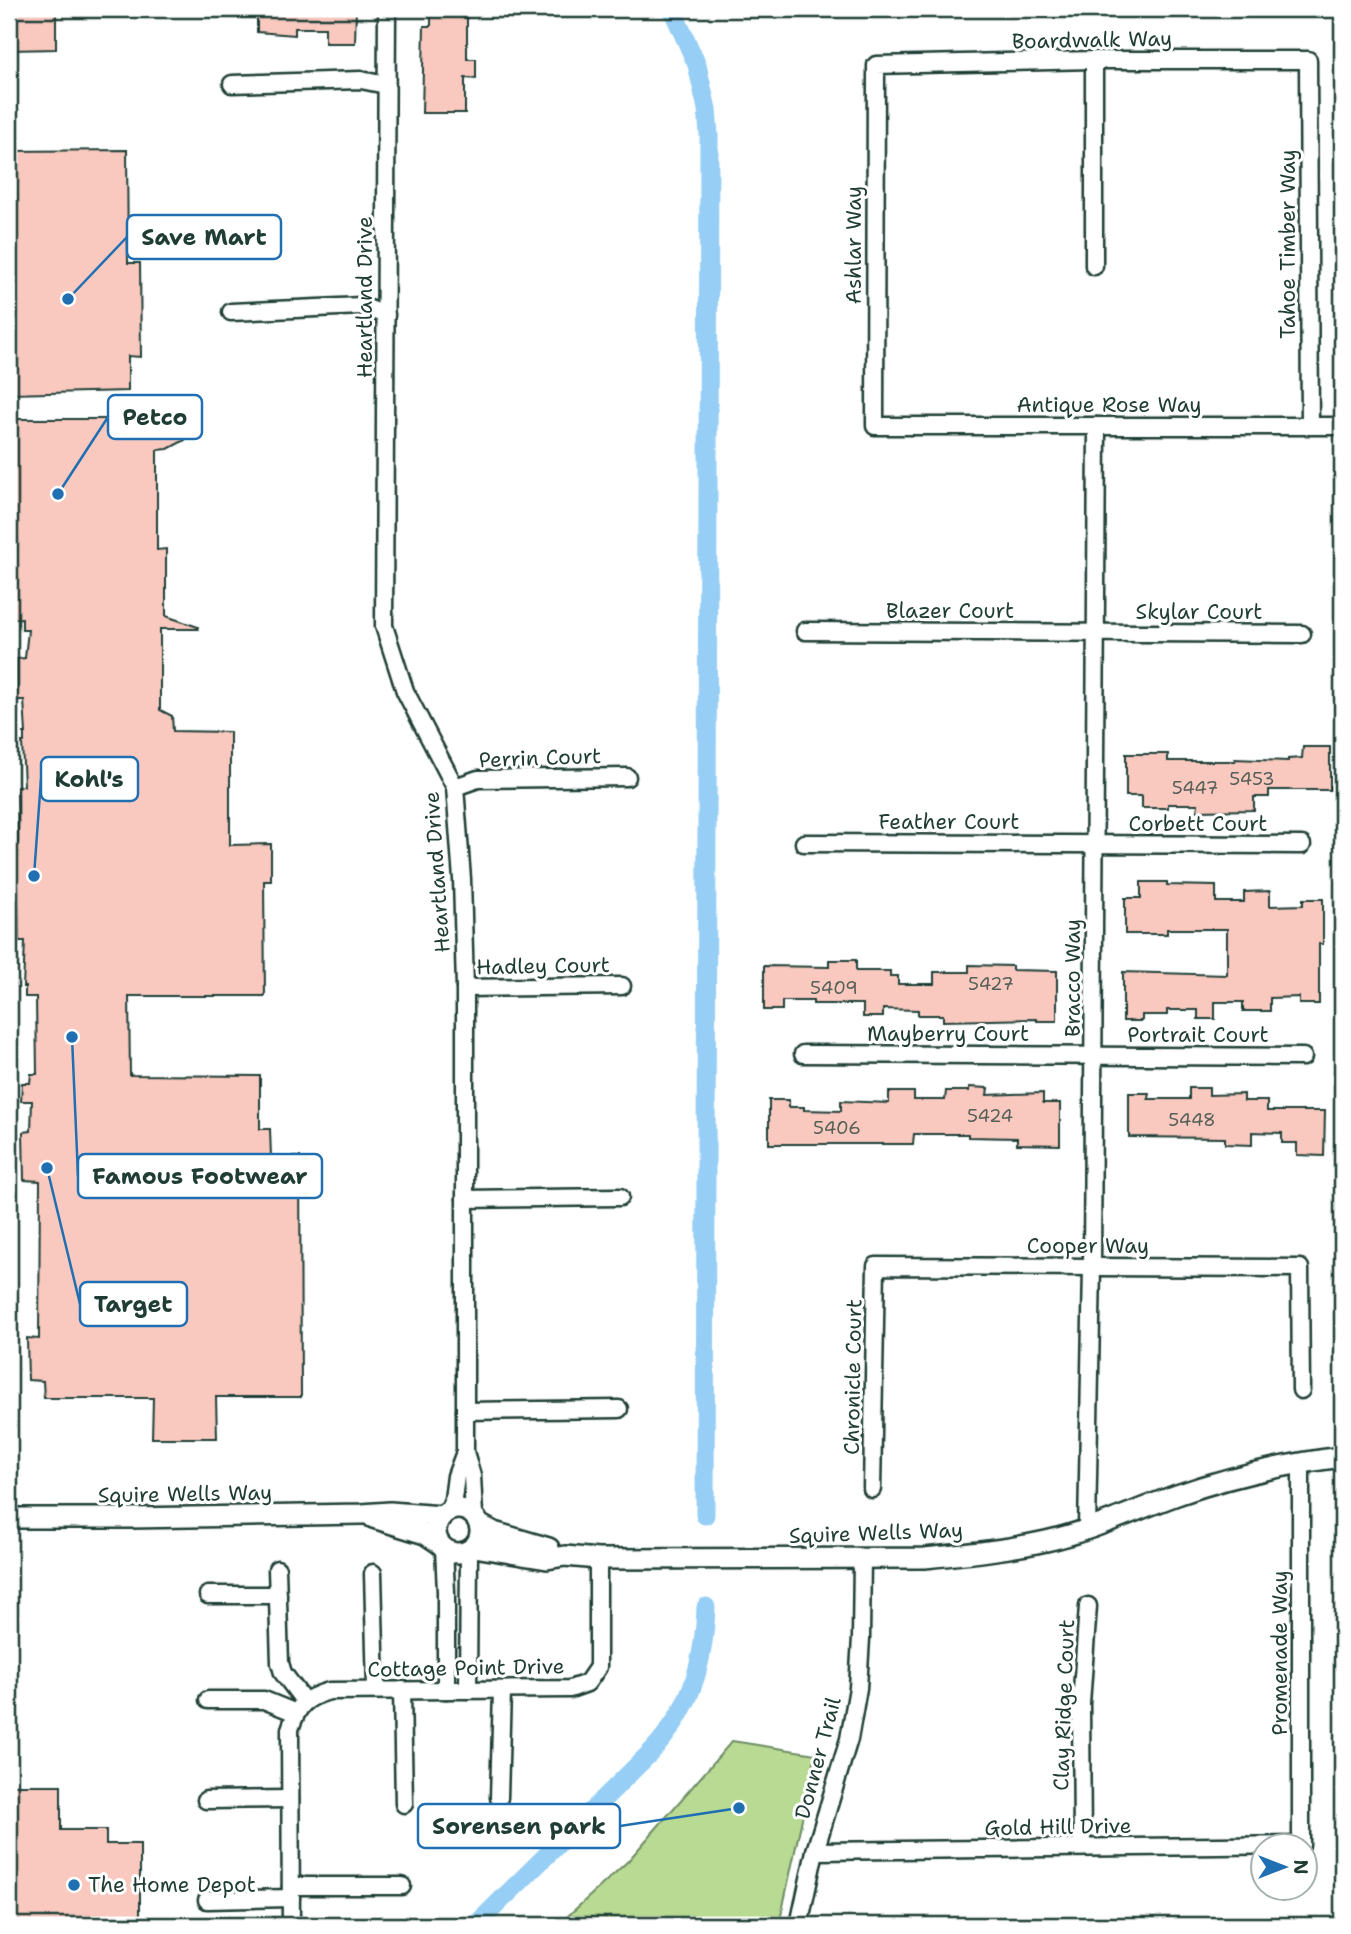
<svg xmlns="http://www.w3.org/2000/svg" width="1351" height="1934" font-family="'Shantell Sans',sans-serif">
<style>
.green{fill:#b9da93;stroke:#6c8c64;stroke-width:2}
.lines{fill:none;stroke-linecap:round;stroke-linejoin:round}
.canal{stroke:#96cef5;stroke-width:19}
.building{fill:#f9c9c0;stroke:#1f3d34;stroke-width:2}
.minor-casing{stroke:#1f3d34;stroke-width:21}
.tertiary-casing{stroke:#1f3d34;stroke-width:24}
.minor{stroke:#fff;stroke-width:16}
.tertiary{stroke:#fff;stroke-width:19}
.poi-dot{fill:#1f6fb2;stroke:#fff;stroke-width:2.5}
.labels{text-anchor:middle;stroke-width:6;stroke-linejoin:round;paint-order:stroke}
.number-label{font-size:18px;fill:#566057}
.street-label{font-size:21px;fill:#1f3d34;stroke:#fff}
.poi-label{font-size:21px;fill:#1f3d34;stroke:#fff;text-anchor:start}
.leader{fill:none;stroke:#1f6fb2;stroke-width:2.5}
.callout-dot{fill:#1f6fb2;stroke:#fff;stroke-width:2.5}
.callout{fill:#fff;stroke:#1f6fb2;stroke-width:2.5}
.callout-label{font-size:23px;text-anchor:middle;font-weight:bold;fill:#1f3d34}
</style>
<rect width="100%" height="100%" fill="#fff"/>
<filter id="ink" filterUnits="userSpaceOnUse"><feTurbulence type="fractalNoise" baseFrequency=".0143" numOctaves="2"/><feDisplacementMap in="SourceGraphic" scale="14" xChannelSelector="R" yChannelSelector="G"/><feConvolveMatrix kernelMatrix="1 2 1 2 8 2 1 2 1" color-interpolation-filters="sRGB"/></filter>
<g filter="url(#ink)">
<path class="green" d="M732,1741l84,13 -37,171h-221l70,-64z"/>
<g class="lines">
<g class="canal">
<path d="M672,9l25,56 10,44 2,26 -4,1380"/>
<path d="M476,1925l175,-173c40,-42 53,-88 55,-145"/>
</g>
</g>
<g class="building">
<path d="M9,9h47v40l-47,1z"/>
<path d="M257,9h99l-1,34h-30v-15h-30v7l-38,-3z"/>
<path d="M431,9h36v50h9v20l-11,-1v35h-43l2,-87h7z"/>
<path d="M127,150l1,113h12l1,94 -13,-1v35l-119,3v-243z"/>
<path d="M9,419h169l7,21 -17,9 -11,1v100l9,-1v67l32,11v2h-38v81l12,6 1,15 57,1v113l41,-1v37h-7l1,115h-136l1,79 130,1v53h10l1,28h29l1,240h-85l1,41h-65l1,-40h-109l-1,-17 -15,-1 -1,-42 12,1 1,-158 -16,-1 -1,-48 8,-1 1,-30h-11l1,-18h8l1,-9h6l-1,-77h-11v-10h-2l2,-46h-6l-1,-55h-3v-43h3l-1,-56 7,-1 -2,-44h2v-9h2l-2,-33h-7v-41l8,-1 3,-28h-6v-12l-13,1z"/>
<path d="M1303,747h27v43h-61v7h-15v13l-57,1 1,-7h-30v4h-26v-12h-16v-42h42v7h67v-2l53,2v-2l14,-1z"/>
<path d="M1141,882h26v3l49,1v16h28v-10l26,-1v15l33,-1v-6h20v45h-4v60h-20v-7l-29,1v13h-27v-9h-28v17h-17v-9h-31v5h-25v6h-19v-49l104,3v-46h-60v5h-42v-36h16z"/>
<path d="M829,960h27v11h34v5h8v8h36v-12h35v-7l43,1v4l45,1v50h-20v-2l-94,2v-6h-25v-5l-35,-1v8h-20v-13h-50v-3h-31v9h-18v-44l65,1z"/>
<path d="M969,1087l19,1 -1,7 56,-2v10h17v42l-43,-1v-6l-49,-1v-3h-54l-1,10h-144v-44h20v7h15v3l37,1v-10l48,2v-11h25v8h31l1,-9h23z"/>
<path d="M1189,1088h20v7l35,-1v7h23v10h58l-1,45 -27,-1v-12h-15v-10l-30,-1v13l-27,-1v-6l-96,-1v-44h20l-1,6h41z"/>
<path d="M9,1785h52v45h45v14h34v81h-131z"/>
</g>
<g class="lines">
<g class="minor-casing">
<g id="minor">
<path d="M387,9l-3,617 21,65 50,96 7,92 3,109v464l7,24 2,39"/>
<path d="M1094,60v206"/>
<path d="M232,84l129,-4 25,5"/>
<path d="M231,312l130,-6 25,9"/>
<path d="M1310,426l-2,-366h-214l-218,5 -1,361h467"/>
<path d="M805,631l497,3"/>
<path d="M455,787l23,-8 149,-2"/>
<path d="M804,843l498,2"/>
<path d="M465,988l157,-2"/>
<path d="M803,1054l500,3"/>
<path d="M465,1199l155,-2"/>
<path d="M465,1411l154,-2"/>
<path d="M872,1489l4,-223 424,2 1,122"/>
<path d="M448,1512l5,-13 3,-23 9,-24"/>
<path d="M1087,1529l5,-262 5,-841"/>
<path d="M444,1548l2,44v98"/>
<path d="M277,1569l3,94 3,10 21,28"/>
<path d="M373,1573l3,117"/>
<path d="M208,1595h70"/>
<path d="M402,1690l2,114"/>
<path d="M468,1690l1,-139"/>
<path d="M208,1700h56l32,13"/>
<path d="M499,1798l3,-108"/>
<path d="M206,1800l84,-1"/>
<path d="M1082,1847l-1,-143 7,-98"/>
<path d="M815,1851l486,-6v-383"/>
<path d="M291,1886h111"/>
<path d="M207,1900l84,-2"/>
<path d="M291,1925l-1,-196c8,-24 15,-31 39,-38l241,-2 17,-6 11,-16v-108"/>
<path d="M799,1925l16,-74 34,-112 9,-51 3,-50 1,-80"/>
</g>
</g>
<g class="tertiary-casing">
<g id="tertiary">
<circle cx="458" cy="1531" r="22"/>
<path d="M9,1518h121l232,-4 28,-2 52,4"/>
<path d="M373,1518l52,16 15,10"/>
<path d="M479,1524l15,8 55,16"/>
<path d="M474,1547l73,12 18,-3 33,3 327,-1c40,-4 81,-8 121,-17 45,-10 87,-30 131,-46 54,-19 108,-31 165,-38"/>
</g>
</g>
<use href="#minor" class="minor"/>
<use href="#tertiary" class="tertiary"/>
</g>
</g>
<circle class="poi-dot" cx="74" cy="1885" r="7"/>
<g class="labels">
<g class="number-label">
<text x="1252" y="785">5453</text>
<text x="1195" y="794">5447</text>
<text x="991" y="990">5427</text>
<text x="834" y="994">5409</text>
<text x="990" y="1122">5424</text>
<text x="1192" y="1126">5448</text>
<text x="837" y="1134">5406</text>
</g>
<g class="street-label">
<text transform="translate(1092 40) rotate(-1)" y="7">Boardwalk Way</text>
<text transform="translate(1288 244) rotate(-90)" y="7">Tahoe Timber Way</text>
<text transform="translate(854 245) rotate(-90)" y="7">Ashlar Way</text>
<text transform="translate(365 297) rotate(-90)" y="7">Heartland Drive</text>
<text x="1109" y="412">Antique Rose Way</text>
<text x="950" y="618">Blazer Court</text>
<text x="1199" y="619">Skylar Court</text>
<text transform="translate(540 758) rotate(-2)" y="7">Perrin Court</text>
<text x="949" y="829">Feather Court</text>
<text x="1198" y="831">Corbett Court</text>
<text transform="translate(437 872) rotate(-94)" y="7">Heartland Drive</text>
<text transform="translate(543 966) rotate(-1)" y="7">Hadley Court</text>
<text transform="translate(1073 978) rotate(-90)" y="7">Bracco Way</text>
<text x="948" y="1041">Mayberry Court</text>
<text x="1198" y="1042">Portrait Court</text>
<text x="1088" y="1253">Cooper Way</text>
<text transform="translate(853 1377) rotate(-89)" y="7">Chronicle Court</text>
<text transform="translate(185 1494) rotate(-1)" y="7">Squire Wells Way</text>
<text transform="translate(876 1533) rotate(-2)" y="7">Squire Wells Way</text>
<text transform="translate(1280 1653) rotate(-90)" y="7">Promenade Way</text>
<text transform="translate(466 1668) rotate(-1)" y="7">Cottage Point Drive</text>
<text transform="translate(1064 1705) rotate(-88)" y="7">Clay Ridge Court</text>
<text transform="translate(818 1758) rotate(-75)" y="7">Donner Trail</text>
<text transform="translate(1058 1827) rotate(-1)" y="7">Gold Hill Drive</text>
</g>
<g class="poi-label">
<text x="88" y="1892">The Home Depot</text>
</g>
</g>
<path class="leader" d="M68 299L127 237M58 494L108 417M34 876L41 779M72 1037L78 1176M47 1168L80 1304M739 1808L620 1826"/>
<g class="callout-dot">
<circle cx="68" cy="299" r="7"/>
<circle cx="58" cy="494" r="7"/>
<circle cx="34" cy="876" r="7"/>
<circle cx="72" cy="1037" r="7"/>
<circle cx="47" cy="1168" r="7"/>
<circle cx="739" cy="1808" r="7"/>
</g>
<g class="callout">
<rect x="127" y="215" width="154" height="44" rx="7"/>
<rect x="108" y="395" width="94" height="44" rx="7"/>
<rect x="41" y="757" width="97" height="44" rx="7"/>
<rect x="78" y="1154" width="244" height="44" rx="7"/>
<rect x="80" y="1282" width="107" height="44" rx="7"/>
<rect x="418" y="1804" width="202" height="44" rx="7"/>
</g>
<g class="callout-label">
<text x="204" y="245">Save Mart</text>
<text x="155" y="425">Petco</text>
<text x="89" y="787">Kohl's</text>
<text x="200" y="1184">Famous Footwear</text>
<text x="133" y="1312">Target</text>
<text x="519" y="1834">Sorensen park</text>
</g>
<rect width="1351" height="1934" fill="none" stroke="#fff" stroke-width="35"/>
<rect x="18" y="18" width="1316" height="1899" fill="none" stroke="#1f3d34" stroke-width="2.5" filter="url(#ink)"/>
<g transform="translate(1284 1867) rotate(90)"><circle r="33" fill="#ffffff" stroke="#a5b1ae" stroke-width="2"/>
<path d="M0-5L12 26L0 18L-12 26Z" fill="#1f6fb2"/>
<text y="-10" font-size="19" font-weight="bold" text-anchor="middle" fill="#1f3d34">N</text>
</g>
</svg>
